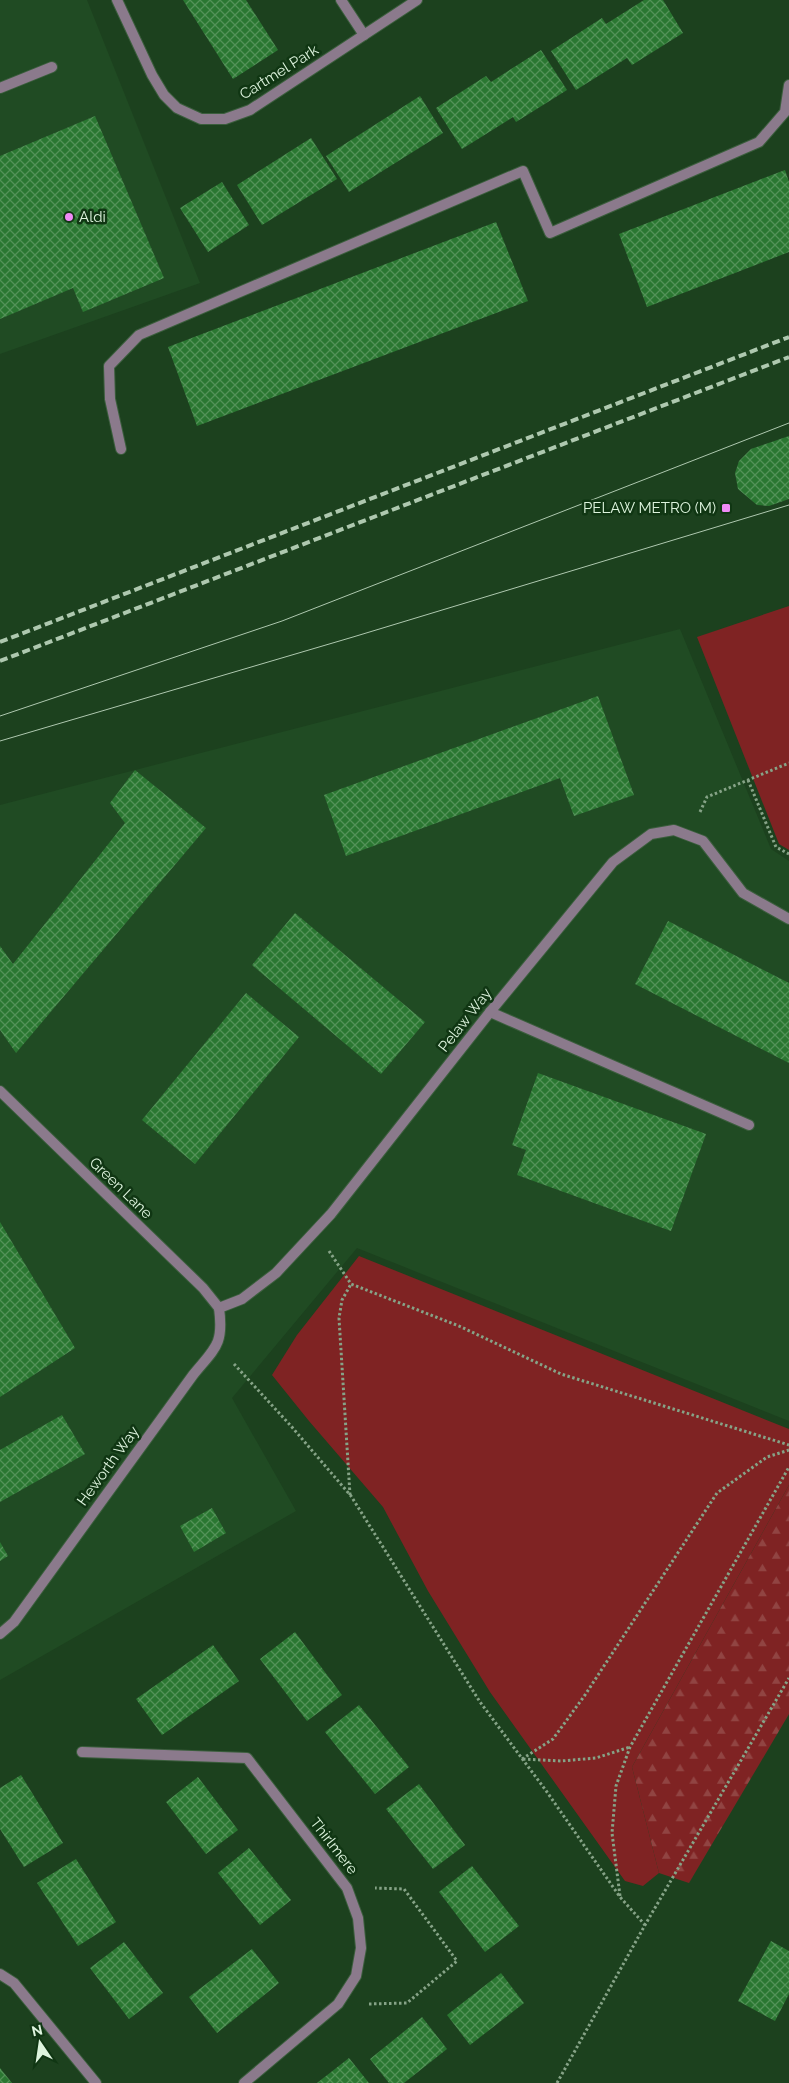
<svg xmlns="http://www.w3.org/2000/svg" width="789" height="2083" font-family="Raleway,sans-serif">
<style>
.built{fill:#204b23}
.grass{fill:#7f2323}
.forest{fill:url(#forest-firs)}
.building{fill:url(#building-cross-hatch)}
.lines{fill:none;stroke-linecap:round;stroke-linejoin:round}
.lane-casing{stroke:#3b5e3d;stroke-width:12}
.street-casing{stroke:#3b5e3d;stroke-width:12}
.path{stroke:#86a387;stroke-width:3;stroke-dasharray:2.5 2.5;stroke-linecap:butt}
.lane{stroke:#8b7a8c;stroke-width:10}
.street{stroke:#8b7a8c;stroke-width:10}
.tram{stroke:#aec8af;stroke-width:1}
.rail{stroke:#aec8af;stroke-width:4;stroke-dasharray:8 4;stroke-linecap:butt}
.poi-dot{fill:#ef8bf6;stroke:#103613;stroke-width:2}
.labels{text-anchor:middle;stroke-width:5;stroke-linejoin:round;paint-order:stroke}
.street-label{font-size:15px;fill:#def4de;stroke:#103613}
.poi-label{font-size:15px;fill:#def4de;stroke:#103613;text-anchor:start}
</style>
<defs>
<pattern id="forest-firs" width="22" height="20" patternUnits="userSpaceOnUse" patternTransform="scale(1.25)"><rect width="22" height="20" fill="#7f2323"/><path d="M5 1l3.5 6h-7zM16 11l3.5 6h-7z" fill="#914442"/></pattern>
<pattern id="building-cross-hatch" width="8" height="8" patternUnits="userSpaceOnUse" patternTransform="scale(1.25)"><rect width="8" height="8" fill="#2a7731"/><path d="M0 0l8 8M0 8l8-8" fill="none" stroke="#539258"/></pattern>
</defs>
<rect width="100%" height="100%" fill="#1c411e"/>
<g class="built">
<path d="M0,0h87l113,283 -200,71z"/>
<path d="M680,629l91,220 18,12v560l-432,-173 -125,150 64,113 -296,169v-875z"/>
</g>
<g class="grass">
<path d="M789,606v244l-10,-6 -82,-207z"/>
<path d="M359,1256l430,173v56l-157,282 27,106 -16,13 -18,-5 -135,-189 -62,-101 -45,-84 -74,-86 -37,-46 25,-40z"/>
</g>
<path class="forest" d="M789,1485v229l-100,169 -30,-10 -27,-106z"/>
<g class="building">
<path d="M183,0h63l32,50 -45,29z"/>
<path d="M644,0h19l20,33 -51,32 -5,-7 -51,32 -25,-39 51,-33 4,6z"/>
<path d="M541,50l26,40 -51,32 -3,-5 -51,32 -26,-41 50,-32 5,6z"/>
<path d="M420,96l23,37 -94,59 -23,-36z"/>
<path d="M95,116l69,162 -81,34 -10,-24 -73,31v-163z"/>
<path d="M311,138l26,41 -75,46 -25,-40z"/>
<path d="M785,170l4,12v70l-142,55 -28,-73z"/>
<path d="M222,182l27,43 -41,27 -28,-44z"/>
<path d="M496,222l32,79 -331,125 -29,-79z"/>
<path d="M789,436v63l-20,7 -12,-1 -19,-16 -3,-16 4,-12 12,-12z"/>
<path d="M598,696l36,99 -60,21 -14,-38 -214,78 -22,-61z"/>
<path d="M135,770l71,58 -190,225 -16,-23v-84l13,18 112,-141 -15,-20z"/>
<path d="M295,913l130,109 -44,52 -129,-109z"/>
<path d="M668,921l121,62v80l-154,-79z"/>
<path d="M246,993l53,44 -104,127 -53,-44z"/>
<path d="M538,1073l168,61 -35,97 -154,-56 9,-25 -14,-5z"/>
<path d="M0,1222l75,126 -75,49z"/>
<path d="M62,1415l23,39 -85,48v-52z"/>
<path d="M212,1508l14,25 -32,19 -14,-26z"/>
<path d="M0,1542l8,14 -8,5z"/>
<path d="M295,1632l47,63 -35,26 -47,-62z"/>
<path d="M213,1645l26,36 -77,54 -26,-36z"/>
<path d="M359,1705l50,62 -34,27 -50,-62z"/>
<path d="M21,1775l42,68 -39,24 -24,-38v-41z"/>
<path d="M198,1777l40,53 -32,24 -40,-52z"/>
<path d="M419,1784l46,61 -32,24 -47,-60z"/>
<path d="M249,1848l42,52 -31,25 -42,-52z"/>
<path d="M76,1859l40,63 -38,24 -41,-63z"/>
<path d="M472,1866l47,60 -34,26 -46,-60z"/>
<path d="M771,1941l18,10v43l-14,27 -37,-20z"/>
<path d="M124,1942l39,51 -34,26 -39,-51z"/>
<path d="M252,1949l27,34 -62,50 -28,-36z"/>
<path d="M501,1973l23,30 -54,42 -23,-30z"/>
<path d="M422,2017l25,32 -43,34h-15l-19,-24z"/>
<path d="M349,2058l20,25h-52z"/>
<path d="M0,2068l12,15h-12z"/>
</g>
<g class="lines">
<g class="lane-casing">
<g id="lane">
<path d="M341,0l23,35"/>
<path d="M0,88l52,-21"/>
<path d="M121,449l-11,-50 -1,-33 30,-31 384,-164 27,62 209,-91 26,-30 4,-27"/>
<path d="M490,1012l259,113"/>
<path d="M0,1634l14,-12 179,-247c22,-27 31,-30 26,-67l23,-9 34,-26 55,-59 159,-202 123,-150 38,-28 23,-4 29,11 40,52 46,26"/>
</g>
</g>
<g class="street-casing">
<g id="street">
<path d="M117,0l35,75 12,20 13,13 24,11h24l25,-9 167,-110"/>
<path d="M0,1091l203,197 16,20"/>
<path d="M82,1752l165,6 100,130 11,30 3,30 -5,28 -18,28 -94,79"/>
<path d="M0,1974l14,9 82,100"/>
</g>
</g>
<g class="path">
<path d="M748,780l28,67 13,7"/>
<path d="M700,812l7,-15 82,-34"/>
<path d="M329,1251l22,33 108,42 102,48 228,71"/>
<path d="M234,1364l57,62 60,70 129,206 67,90 73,105 25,28"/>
<path d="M350,1495l-11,-177 3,-18 9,-16"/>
<path d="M522,1759l31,-20 32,-44 132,-202 50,-36 22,-7"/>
<path d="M523,1759l38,2 35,-3 34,-11"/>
<path d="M620,1896l-8,-63 4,-47 14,-39 159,-280"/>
<path d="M369,2004l38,-1 50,-42 -53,-72 -29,-1"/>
<path d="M557,2083l88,-158 144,-247"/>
</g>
<use href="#lane" class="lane"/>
<use href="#street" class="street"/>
<g class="tram">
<path d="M0,716l282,-95 507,-198"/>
<path d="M0,741l353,-104 436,-132"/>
</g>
<g class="rail">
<path d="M0,642l789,-305"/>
<path d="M0,661l789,-304"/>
</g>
</g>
<g class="poi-dot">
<circle cx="69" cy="217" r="5"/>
<rect x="721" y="503" width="10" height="10" rx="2.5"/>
</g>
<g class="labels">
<g class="street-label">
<text transform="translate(279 72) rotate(-32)" y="5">Cartmel Park</text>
<text transform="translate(465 1020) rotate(-52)" y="5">Pelaw Way</text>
<text transform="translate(121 1188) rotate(44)" y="5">Green Lane</text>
<text transform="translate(108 1466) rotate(-54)" y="5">Heworth Way</text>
<text transform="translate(334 1846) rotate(52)" y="5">Thirlmere</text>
</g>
<g class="poi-label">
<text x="79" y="222">Aldi</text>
<text x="716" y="513" text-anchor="end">PELAW METRO (M)</text>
</g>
</g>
<g transform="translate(40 2043) rotate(347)" stroke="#103613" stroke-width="4" paint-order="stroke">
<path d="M0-4L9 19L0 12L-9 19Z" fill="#def4de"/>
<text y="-8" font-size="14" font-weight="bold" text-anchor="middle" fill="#def4de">N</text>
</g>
</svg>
